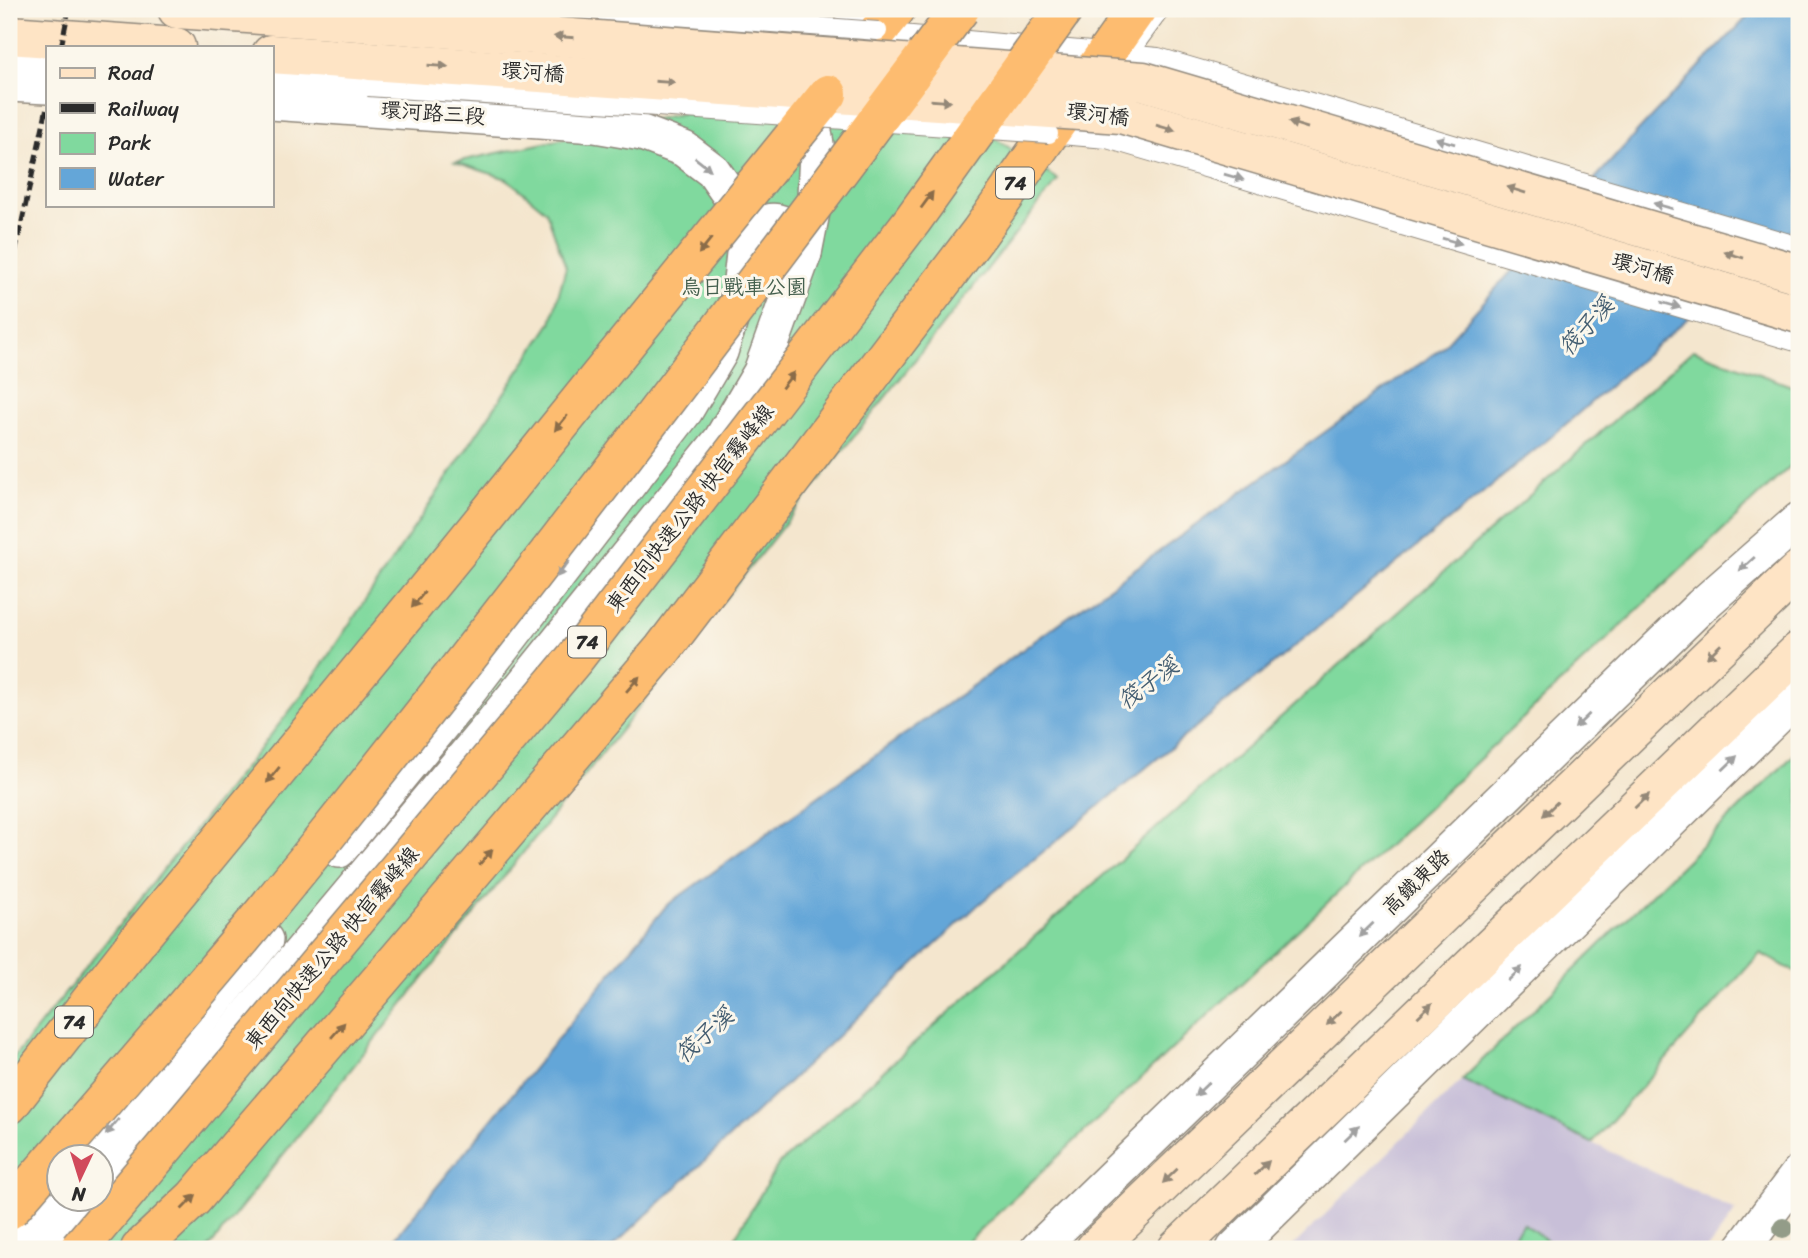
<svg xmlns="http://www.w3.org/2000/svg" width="1808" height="1258" font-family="Sriracha,'LXGW WenKai TC',sans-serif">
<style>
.industrial{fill:#c8bfd8}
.green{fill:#80d99e;stroke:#568264;stroke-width:2;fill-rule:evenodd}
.water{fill:#64a6d8;stroke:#486882;stroke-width:2}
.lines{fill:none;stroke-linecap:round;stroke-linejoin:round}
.lane-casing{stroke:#90887c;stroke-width:20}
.street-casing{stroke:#90887c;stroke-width:38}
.secondary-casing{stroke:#90887c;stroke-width:41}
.highway-casing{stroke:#90887c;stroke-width:41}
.lane{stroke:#fff;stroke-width:18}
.street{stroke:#fff;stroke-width:35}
.secondary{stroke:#fee4c5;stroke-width:38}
.highway{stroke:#fdbc6f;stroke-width:38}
.rail{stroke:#2b2b2b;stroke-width:5;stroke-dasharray:10 5;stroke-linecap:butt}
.lane-bridge-casing{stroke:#90887c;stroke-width:20;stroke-linecap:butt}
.secondary-bridge-casing{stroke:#90887c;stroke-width:41;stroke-linecap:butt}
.highway-bridge-casing{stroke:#90887c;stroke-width:41;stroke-linecap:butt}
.lane-bridge{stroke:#fff;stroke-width:18}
.secondary-bridge{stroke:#fee4c5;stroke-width:38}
.highway-bridge{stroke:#fdbc6f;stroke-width:38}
.tree{fill:#939c88}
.oneway{fill:#948878}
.oneway2{fill:#a0a0a0}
.oneway3{fill:#8a6c4a}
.labels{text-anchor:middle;stroke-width:6;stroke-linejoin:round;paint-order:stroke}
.shield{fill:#fbf7ec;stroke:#696865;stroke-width:2}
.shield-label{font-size:19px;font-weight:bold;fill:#2b2b2b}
.street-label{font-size:21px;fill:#2b2b2b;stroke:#fbf7ec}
.park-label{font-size:21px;fill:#445f4e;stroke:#fbf7ec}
.water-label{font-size:23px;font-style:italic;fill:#425c70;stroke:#fbf7ec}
</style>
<rect width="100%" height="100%" fill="#fbf7ec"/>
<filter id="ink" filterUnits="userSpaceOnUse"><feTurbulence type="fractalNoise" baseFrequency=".0143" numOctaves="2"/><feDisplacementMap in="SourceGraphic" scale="14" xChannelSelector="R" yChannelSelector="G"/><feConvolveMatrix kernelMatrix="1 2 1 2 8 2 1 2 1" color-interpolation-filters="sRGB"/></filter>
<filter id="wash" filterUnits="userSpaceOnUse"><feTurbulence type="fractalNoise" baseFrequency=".00686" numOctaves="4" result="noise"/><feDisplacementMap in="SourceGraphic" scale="28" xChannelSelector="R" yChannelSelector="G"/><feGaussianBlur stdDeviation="1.57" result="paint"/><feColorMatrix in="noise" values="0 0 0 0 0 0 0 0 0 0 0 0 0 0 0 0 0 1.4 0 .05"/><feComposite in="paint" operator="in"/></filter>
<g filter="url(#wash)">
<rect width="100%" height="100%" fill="#f4e6ce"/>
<path class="industrial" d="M1462,1080l130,63 144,68 -29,38h-148l-36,-26 -19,26h-214z"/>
<g class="green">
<path d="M890,69l168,111 -850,1069h-199v-185l291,-366 251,-375 15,-56 -20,-56 -39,-32 -52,-17zM60,1156h42v42h-42z"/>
<path d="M1693,350l104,38 2,70 -839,791h-232l50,-84z"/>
<path d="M1799,750v224l-39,-21 -168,190 -130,-63z"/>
<path d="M1523,1223l36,26h-55z"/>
</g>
<path class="water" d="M1755,9h44v213l-248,215 -573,468 -368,344h-224l280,-343 776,-558 198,-219z"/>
</g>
<g filter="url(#ink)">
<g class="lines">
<g class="lane-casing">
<g id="lane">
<path d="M835,28l18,-10 9,-9"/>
<path d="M879,32l279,25 641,189"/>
<path d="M1136,43l25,-34"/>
<path d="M9,61l38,3"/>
<path d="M271,80l97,7"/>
<path d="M1049,134l58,5 692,204"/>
</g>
</g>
<g class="street-casing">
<g id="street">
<path d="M9,84l38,2"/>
<path d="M271,102l324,23 47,8 42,16 29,22 21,30 11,44 -5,44 -20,63 -35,59 -224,290 -122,149"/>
<path d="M745,245c18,-37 48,-28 59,8"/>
<path d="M88,1156l177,-216"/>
<path d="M102,1190l389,-465 230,-285 40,-68 43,-119 11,-56 2,-46 -8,-52 -30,-51 -35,-33 -16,-6"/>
<path d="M9,1248l51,-57"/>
<path d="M50,1249l44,-51"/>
<path d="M1038,1249l663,-643 98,-86"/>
<path d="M1234,1249l565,-554"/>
<path d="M1742,1249l57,-76"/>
</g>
</g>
<g class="secondary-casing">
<g id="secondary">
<path d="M177,9l196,14"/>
<path d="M9,35l167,12"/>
<path d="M271,54l99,7"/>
<path d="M1095,1249l704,-679"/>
<path d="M1177,1249l622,-598"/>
</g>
</g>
<g class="highway-casing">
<g id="highway">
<path d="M851,65l45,-56"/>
<path d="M9,1105l130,-166"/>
<path d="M140,1249l54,-51 469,-549 317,-417 157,-223"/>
</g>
</g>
<use href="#lane" class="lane"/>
<use href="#street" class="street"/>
<use href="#secondary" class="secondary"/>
<use href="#highway" class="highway"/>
<g class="rail">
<path d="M61,47l8,-38"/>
<path d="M9,281l38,-174"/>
</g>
<g class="lane-bridge-casing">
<g id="lane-bridge">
<path d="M580,9l298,22"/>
<path d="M368,87l681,47"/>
</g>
</g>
<g class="secondary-bridge-casing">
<g id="secondary-bridge">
<path d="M373,23l770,58 656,193"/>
<path d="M370,61l751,53 678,200"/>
</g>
</g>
<g class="highway-bridge-casing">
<g id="highway-bridge">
<path d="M139,939l319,-388 370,-457"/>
<path d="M9,1210c104,-120 209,-240 309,-364 220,-274 432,-555 642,-837"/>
<path d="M79,1249l497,-592 336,-436 152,-212"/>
</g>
</g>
<use href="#lane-bridge" class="lane-bridge"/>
<use href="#secondary-bridge" class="secondary-bridge"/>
<use href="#highway-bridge" class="highway-bridge"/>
</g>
<circle class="tree" cx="1783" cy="1228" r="10"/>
<defs><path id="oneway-solid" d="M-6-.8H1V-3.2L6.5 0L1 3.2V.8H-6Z" transform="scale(1.75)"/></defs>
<g class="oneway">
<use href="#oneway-solid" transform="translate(564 37) rotate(-176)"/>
<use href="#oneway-solid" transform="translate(438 66) rotate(4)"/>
<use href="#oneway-solid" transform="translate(665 82) rotate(4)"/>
<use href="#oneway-solid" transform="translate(941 101) rotate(4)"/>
<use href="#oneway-solid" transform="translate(1298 125) rotate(-163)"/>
<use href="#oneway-solid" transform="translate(1166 128) rotate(16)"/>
<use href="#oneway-solid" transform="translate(1516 190) rotate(-163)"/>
<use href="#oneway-solid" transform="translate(1734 255) rotate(-163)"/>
<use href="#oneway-solid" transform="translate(1714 651) rotate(136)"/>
<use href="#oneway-solid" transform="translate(1642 801) rotate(-44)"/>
<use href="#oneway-solid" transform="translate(1550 809) rotate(136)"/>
<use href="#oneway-solid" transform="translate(1425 1010) rotate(-44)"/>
<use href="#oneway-solid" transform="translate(1334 1018) rotate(136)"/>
<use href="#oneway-solid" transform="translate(1262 1168) rotate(-44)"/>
<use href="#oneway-solid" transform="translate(1170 1176) rotate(136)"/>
</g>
<g class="oneway2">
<use href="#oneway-solid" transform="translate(1445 141) rotate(-164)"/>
<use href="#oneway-solid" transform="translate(703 164) rotate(38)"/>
<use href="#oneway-solid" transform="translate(1234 177) rotate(16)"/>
<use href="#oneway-solid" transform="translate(1663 206) rotate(-164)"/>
<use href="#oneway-solid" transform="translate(1452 241) rotate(16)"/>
<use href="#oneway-solid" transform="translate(1671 305) rotate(16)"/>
<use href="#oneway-solid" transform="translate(1747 564) rotate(138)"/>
<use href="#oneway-solid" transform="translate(563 569) rotate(128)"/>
<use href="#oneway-solid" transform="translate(1582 721) rotate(136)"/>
<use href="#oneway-solid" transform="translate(1730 763) rotate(-44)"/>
<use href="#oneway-solid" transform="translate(1366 930) rotate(136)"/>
<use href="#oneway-solid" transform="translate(1515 974) rotate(-44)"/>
<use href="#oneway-solid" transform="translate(1202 1089) rotate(136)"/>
<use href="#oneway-solid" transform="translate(112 1127) rotate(129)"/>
<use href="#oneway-solid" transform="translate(1352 1133) rotate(-44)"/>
</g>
<g class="oneway3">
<use href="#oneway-solid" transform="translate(927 200) rotate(-54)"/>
<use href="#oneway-solid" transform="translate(705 246) rotate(129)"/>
<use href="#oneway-solid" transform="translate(788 380) rotate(-52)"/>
<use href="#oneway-solid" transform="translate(561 423) rotate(129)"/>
<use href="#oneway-solid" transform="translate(418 600) rotate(129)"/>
<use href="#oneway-solid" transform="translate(633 684) rotate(-49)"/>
<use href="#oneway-solid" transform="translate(273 775) rotate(129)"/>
<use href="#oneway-solid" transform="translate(486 857) rotate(-49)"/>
<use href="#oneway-solid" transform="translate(338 1030) rotate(-49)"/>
<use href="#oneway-solid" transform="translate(189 1202) rotate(-45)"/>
</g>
</g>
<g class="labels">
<g class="shield">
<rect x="996" y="167.5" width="38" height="31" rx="5"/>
<rect x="568" y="626.5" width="38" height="31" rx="5"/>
<rect x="55" y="1006.5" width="38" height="31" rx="5"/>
</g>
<g class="shield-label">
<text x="1015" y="190">74</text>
<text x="587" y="649">74</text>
<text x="74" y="1029">74</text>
</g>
<g class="street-label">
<text transform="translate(533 72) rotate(4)" y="7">環河橋</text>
<text transform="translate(433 113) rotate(4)" y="7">環河路三段</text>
<text transform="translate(1098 114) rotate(7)" y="7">環河橋</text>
<text transform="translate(1643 268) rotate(16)" y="7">環河橋</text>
<text transform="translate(690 508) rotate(-52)" y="7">東西向快速公路 快官霧峰線</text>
<text transform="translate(1416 882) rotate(-44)" y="7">高鐵東路</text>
<text transform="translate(332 948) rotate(-50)" y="7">東西向快速公路 快官霧峰線</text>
</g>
<g class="park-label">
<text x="744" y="294">烏日戰車公園</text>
</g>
<g class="water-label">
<text transform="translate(1586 326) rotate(-48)" y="8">筏子溪</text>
<text transform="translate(1148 683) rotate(-37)" y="8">筏子溪</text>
<text transform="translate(704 1035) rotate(-42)" y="8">筏子溪</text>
</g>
</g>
<rect width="1808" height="1258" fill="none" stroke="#fbf7ec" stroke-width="35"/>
<rect x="46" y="46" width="228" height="161" fill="#fbf7ec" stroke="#a8a59f" stroke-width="2"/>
<rect x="60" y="68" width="35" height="10" fill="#fee4c5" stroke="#a8a59f" stroke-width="2"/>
<text x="108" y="80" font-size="21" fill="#2b2b2b">Road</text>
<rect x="60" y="103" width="35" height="10" fill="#2b2b2b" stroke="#a8a59f" stroke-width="2"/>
<text x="108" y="116" font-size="21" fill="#2b2b2b">Railway</text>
<rect x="60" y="133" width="35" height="21" fill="#80d99e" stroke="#a8a59f" stroke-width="2"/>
<text x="108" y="150" font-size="21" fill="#2b2b2b">Park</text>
<rect x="60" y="168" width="35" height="21" fill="#64a6d8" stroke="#a8a59f" stroke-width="2"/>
<text x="108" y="186" font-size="21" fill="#2b2b2b">Water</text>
<g transform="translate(80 1178) rotate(184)"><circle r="33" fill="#fbf7ec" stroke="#a8a59f" stroke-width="2"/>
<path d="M0-5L12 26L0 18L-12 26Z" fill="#d1495b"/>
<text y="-10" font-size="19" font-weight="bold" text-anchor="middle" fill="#2b2b2b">N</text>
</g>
</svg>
